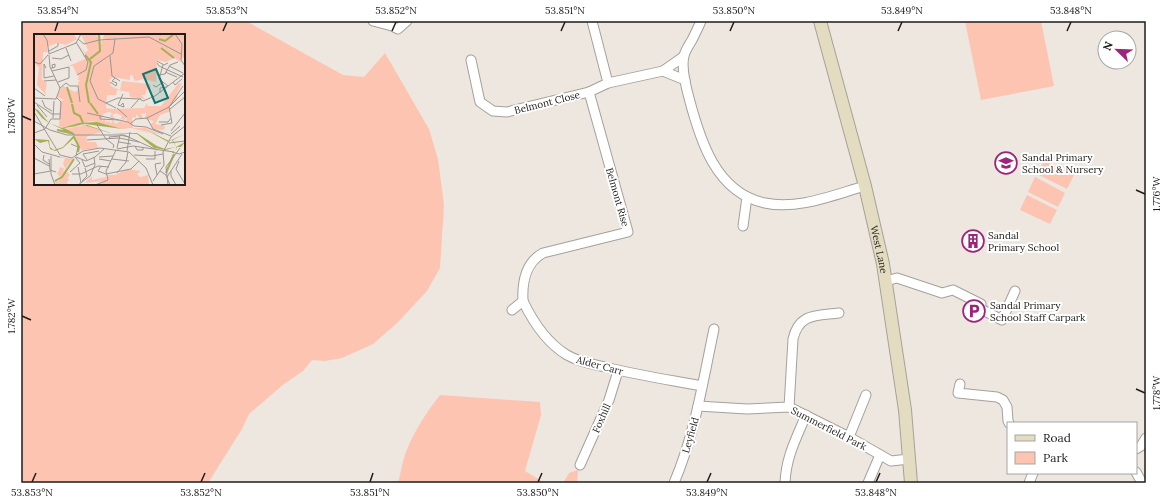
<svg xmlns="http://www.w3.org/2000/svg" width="1167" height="504" font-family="Lora,serif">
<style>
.green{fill:#fdc4b1;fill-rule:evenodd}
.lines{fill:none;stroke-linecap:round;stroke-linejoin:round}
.street-casing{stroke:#a5a19a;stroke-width:11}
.secondary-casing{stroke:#a5a19a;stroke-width:14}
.street{stroke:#fff;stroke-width:9}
.secondary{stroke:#e3dcc1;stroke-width:12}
.ticks{fill:none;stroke:#1f1d1b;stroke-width:1.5}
.labels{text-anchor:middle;stroke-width:4;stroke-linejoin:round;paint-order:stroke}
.street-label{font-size:10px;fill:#1f1d1b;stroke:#fff}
.poi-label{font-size:10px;fill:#1f1d1b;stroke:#fff;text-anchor:start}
.inset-river{fill:none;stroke:#a6b052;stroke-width:2}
.inset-road{fill:none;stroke:#9b9691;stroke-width:1}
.view{fill:#0f766e;fill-opacity:0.15;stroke:#0f766e;stroke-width:2}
.inset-edge{fill:none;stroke:#1f1d1b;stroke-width:2}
.neatline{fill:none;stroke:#1f1d1b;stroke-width:1.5}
.ticks-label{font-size:10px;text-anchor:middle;fill:#1f1d1b}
</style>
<rect width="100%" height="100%" fill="#ede7e0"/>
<g class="green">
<path d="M31,21h74v1l4,-1h137l97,54 21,2 21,-24 44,76 9,30 6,46 -4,63 -13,23 -30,32 -24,21 -31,14 -17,3 -13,-1 -9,11 -19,13 -35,30 -7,15 -34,54h-187v-461zM35,35h149v149h-149z"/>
<path d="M965,21h76l13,65 -73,14z"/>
<path d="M1044,161l30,14 -7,14 -30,-15z"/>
<path d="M1035,177l30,16 -7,14 -30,-15z"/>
<path d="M1027,195l30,15 -7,14 -30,-14z"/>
<path d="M440,395l100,7 1,13 -16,56 20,12h-147c3,-10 4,-21 8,-31 8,-21 20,-39 34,-57z"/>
<path d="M578,470l-1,13h-14l6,-10z"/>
</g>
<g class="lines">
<g class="street-casing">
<g id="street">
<path d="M373,21l19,5 6,3 9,-8"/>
<path d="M701,21c-3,7 -6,13 -9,19 -3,5 -7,11 -8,16 -3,11 2,31 5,42 11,42 27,95 76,105 33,7 68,-8 100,-17"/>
<path d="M683,57l-20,14 22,9"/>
<path d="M471,60l9,42 13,9 14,1 82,-20"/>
<path d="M608,83l55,-12"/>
<path d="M743,226l4,-29"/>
<path d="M886,281l11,-3 45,15 11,-3 28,14 -2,4 23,12 13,-29"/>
<path d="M523,301c10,21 24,42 44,54 12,7 25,9 38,12 32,8 65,13 97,19"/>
<path d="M512,310l11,-9c-1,-19 2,-38 20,-48l85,-21 -39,-140 19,-9 -16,-62"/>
<path d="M960,384l-2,9 39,4 6,3 4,7 1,14 1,2"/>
<path d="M698,406l49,3 42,-2 60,30 42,24 18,-2"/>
<path d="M789,407l4,-68c6,-26 23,-23 46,-26"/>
<path d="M849,437l17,-42"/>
<path d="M1136,449l5,-3 5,-8"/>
<path d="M580,465l29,-65 9,-29"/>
<path d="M1136,472l6,11"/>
<path d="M674,483c21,-49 29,-102 40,-154"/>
<path d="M785,483c1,-26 11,-44 21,-68"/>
<path d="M868,483l12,-28"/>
<path d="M1029,483l4,-10"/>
</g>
</g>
<g class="secondary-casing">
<g id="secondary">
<path id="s1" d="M820,21l45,165 18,78 22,146 6,73"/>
</g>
</g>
<use href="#street" class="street"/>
<use href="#secondary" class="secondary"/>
</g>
<path class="ticks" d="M55,31l3,-9M223,31l4,-9M392,31l4,-9M561,31l4,-9M730,31l4,-9M898,31l4,-9M1067,31l4,-9M22,116l9,4M1136,190l9,4M22,316l9,4M1136,389l9,4M32,482l4,-9M201,482l4,-9M370,482l3,-9M538,482l4,-9M707,482l4,-9M876,482l4,-9"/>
<defs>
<g id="school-ring" transform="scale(1.15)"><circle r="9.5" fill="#fff" stroke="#9d247b" stroke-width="1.5"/><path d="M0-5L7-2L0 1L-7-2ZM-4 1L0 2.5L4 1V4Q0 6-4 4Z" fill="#9d247b"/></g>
<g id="building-ring" transform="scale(1.15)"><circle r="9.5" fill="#fff" stroke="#9d247b" stroke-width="1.5"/><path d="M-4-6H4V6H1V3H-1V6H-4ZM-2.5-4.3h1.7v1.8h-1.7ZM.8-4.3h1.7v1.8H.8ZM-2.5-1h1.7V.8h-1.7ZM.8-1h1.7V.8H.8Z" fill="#9d247b"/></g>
<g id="parking-ring" transform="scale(1.15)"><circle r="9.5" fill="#fff" stroke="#9d247b" stroke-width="1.5"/><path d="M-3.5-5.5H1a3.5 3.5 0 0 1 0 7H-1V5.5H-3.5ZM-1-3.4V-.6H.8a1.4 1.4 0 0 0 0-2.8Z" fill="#9d247b"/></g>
</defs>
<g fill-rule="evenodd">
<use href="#school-ring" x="1006" y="163"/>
<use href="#building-ring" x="973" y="241"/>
<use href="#parking-ring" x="974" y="311"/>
</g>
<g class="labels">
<g class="street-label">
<text transform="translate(547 102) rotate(-14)" y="4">Belmont Close</text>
<text transform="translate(618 197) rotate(74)" y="4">Belmont Rise</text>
<text dy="4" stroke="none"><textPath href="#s1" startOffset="236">West Lane</textPath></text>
<text transform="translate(600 365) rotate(15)" y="4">Alder Carr</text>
<text transform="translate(601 418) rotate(-66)" y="4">Foxhill</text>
<text transform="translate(829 428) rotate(27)" y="4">Summerfield Park</text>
<text transform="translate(690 435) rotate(-74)" y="4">Leyfield</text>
</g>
<g class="poi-label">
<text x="1022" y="161">Sandal Primary<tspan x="1022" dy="12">School &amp; Nursery</tspan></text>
<text x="988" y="239">Sandal<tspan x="988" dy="12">Primary School</tspan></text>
<text x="990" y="309">Sandal Primary<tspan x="990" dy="12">School Staff Carpark</tspan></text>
</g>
</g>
<g transform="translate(34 34)">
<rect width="151" height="151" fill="#ede7e0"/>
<path d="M0,0h40l3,5 -11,6 -9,-2 -10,4 1,5h-5l-1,27 5,5 -2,8 3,5 -11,-12 2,-17 -5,-6zM47,0h14l3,3 -1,-3h3l1,11 1,-5 6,2 -5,-3 1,-5h81v22l-5,5 2,2 -8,-5 -8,4 -9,-2 -1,22 -12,-3 -9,2 -3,-6h-2v5l-17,-3 -4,3 2,6 9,4 2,-9 27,3 2,3 -4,2 -2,6h-4l4,4 -15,-2 -1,-5 -12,-2 -1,5h-9l-1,13 8,1 30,-1 3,-5 1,3h13l17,-22 4,-1 -6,12 2,2 -9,10 2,4 -11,4 -5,9 10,2 -1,4 -11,-1 -2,-5 3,-3 -9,-2 1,-6 -5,1 2,4 -3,1 -4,-5v4l-4,-1 1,11h13l15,7 -30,-7 -9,1 -30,-8 -29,7 -4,-2 1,-25 5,-1 -8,-3 3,-7 3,-4 12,6 3,-2v-8l3,-1 -3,-1 1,-6 -2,1 -4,-9h-4l18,-8 -8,-13 6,8 3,-3zM74,78l4,1 -2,4 5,1 -3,-3 4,-2 6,3 -2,3 5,1v-2l3,4 -8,-1 -4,3 -4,-4 -1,4 -2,-4 -2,3v-3l-2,3v-5l-3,4 1,-8zM52,91l17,6 -17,6 1,5h9l2,6 -17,2 -7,-17 -10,-4zM28,123l11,2 -6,7 -3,6 -4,5 -4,-5 2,1 2,-6 5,2 -2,1 1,2 2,-2 -3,-6 2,-6h-8zM93,135l14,2 -4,3 3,3 8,-2 1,9 3,1h-56l9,-4 -20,2 7,-7v4l14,-3 3,5 -2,-7h8zM32,137l4,4 -3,3 2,1 -3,6h-10l-1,-4 3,1z" fill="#fdc4b1" fill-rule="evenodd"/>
<path d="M0,74l4,2 11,13 13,5 17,-5 18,-1 25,7 31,4 16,8 16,-7 -12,6 3,7 9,-5 -4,5h-4v2l-1,1 -2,1v4v-4l3,-2 -1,-2 -10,3 -12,-2 -17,-14 -27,-1 -26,-8 -20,3 10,5 1,4 -12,11 -8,3 -5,-2 -2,-8 -8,2 -6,-4 15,1 1,7 4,3 9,-3 11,-12 -17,-4v-2l7,1 -15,-7 -7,-5zM51,90l67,9 16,9 4,-2 4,7 -11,2 -8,-3 -20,-13h-26l-24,-8 -13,1z" fill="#a6b052" fill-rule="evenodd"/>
<path class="inset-river" d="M125,5l6,2 8,-6M127,14l13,10M51,21l6,7 -5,23 3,18M56,25l10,-8 -1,-17M33,53l5,16M56,69l8,11M38,70l2,9 6,3 3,7M40,103l5,10 -1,5M132,139l8,-19M21,147l7,-4 12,-18"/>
<path class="inset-road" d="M9,0l4,6 2,14M141,0l7,10 -1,16 4,6M44,5l6,5 15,-4 50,-3 32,17M81,5l-2,14 -19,13 -4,15 8,18 18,9M42,8l12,20 -2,8 -9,5M32,14l5,13M15,17l9,-5v-3M15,20l27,-11 5,-9M15,21l1,12 10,21M76,22l2,20 8,5M18,24l9,1 8,-4M123,27l7,4 4,-2M0,28l6,2 8,-9M123,29l2,3 24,11M129,31l-4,14 9,7M135,32l14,7M12,34l-2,-4v14l10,-2M17,34h2l2,-1v-3l-3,1 1,3M18,37l17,-4v11l-11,4M131,38l12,5M125,41l6,-1 5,-9 8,-3M10,47l12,-1M76,48l6,4 1,-3 -5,-2 3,-3M139,48l2,3 7,-6M119,51l3,2 7,-5M0,54l11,8M126,59v-5l7,-1M0,64l22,1 4,-11 6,-5 4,3h8l2,16M106,65l3,2 12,-5 30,-23M8,66l3,7 7,4M0,68l18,12h8M72,69l12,-5 23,1M3,71l10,12M84,71l6,2 -1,-4 -2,2M84,71l5,-11M136,72l15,-15M83,74l10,9M97,74l8,-9M136,75l15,-12M0,78l26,43M53,79l41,9 6,4 12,1 17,7M66,81v4l19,1M19,84l1,-17M113,84l22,-11 14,-21M113,84l6,11 18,7M0,87l16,9 17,5h57l33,15M125,88h9l3,-4M96,90l6,-5 11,-1M63,91l9,14 8,6 -1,3M127,91l11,-2 -3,-16M137,97l14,-18M0,99l11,-4 6,-10h9l1,-17 -4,-4M137,100l9,-8M76,105l-1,-2 11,-1M53,106l32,-2 20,4M85,108l12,2M135,109l16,-2M0,110l8,8 18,5M37,110l7,3 -2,9M101,112l2,4h6v-3M83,114l3,-13 9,2M83,115l16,-3 41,6M93,117l3,-19M138,118l7,2 6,-2M10,121l-1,5 6,4M26,121l12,3 11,-7 17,-3 29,4 17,16 7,17M100,121l18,1 11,-2M17,122v18l4,11M42,123l10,4 9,-4 9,-8M65,123l14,-1M0,124l15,8M15,125l1,11 6,2M65,125l12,2M78,125l17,2M112,125h9v-8M48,126l3,7 10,-4M53,126l-4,-6 16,-3M145,127l-3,8 9,15M67,132l-3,5 8,3M44,133l3,16M126,137l6,4 4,10M137,137v5l5,9M36,138l10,-9 -5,-6M83,139l9,-11 2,-10M0,140l17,-3M38,140h9l17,-8 11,1M72,140l25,-5 8,-8M123,141l-2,-11 6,-1M133,143l15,-23M48,147l5,-5 -2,-8M119,147l11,-16 -1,-13 8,-15 14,-11M44,151l12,-9 5,-11 -1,-8M61,151l13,-5 -2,-9 10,-21M134,151l-2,-18 14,-19"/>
<path class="view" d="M122,35l12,29 -13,5 -12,-29z"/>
<rect width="151" height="151" class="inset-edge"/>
</g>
<rect width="1167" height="504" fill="none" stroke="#ffffff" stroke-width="44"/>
<rect x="1007" y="422" width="130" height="52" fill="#ffffff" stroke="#a5a5a4"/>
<rect x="1015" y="435" width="20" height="6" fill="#e3dcc1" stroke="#a5a5a4"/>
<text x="1043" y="442" font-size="12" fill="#1f1d1b">Road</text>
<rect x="1015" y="452" width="20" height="12" fill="#fdc4b1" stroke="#a5a5a4"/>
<text x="1043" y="462" font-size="12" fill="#1f1d1b">Park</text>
<g transform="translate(1117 50) rotate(293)"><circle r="19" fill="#ffffff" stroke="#a5a5a4"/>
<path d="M0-3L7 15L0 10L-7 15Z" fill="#9d247b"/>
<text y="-6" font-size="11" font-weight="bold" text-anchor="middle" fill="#1f1d1b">N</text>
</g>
<rect x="22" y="22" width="1123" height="460" class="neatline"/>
<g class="ticks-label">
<text x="58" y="14">53.854°N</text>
<text x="227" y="14">53.853°N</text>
<text x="396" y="14">53.852°N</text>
<text x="565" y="14">53.851°N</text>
<text x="734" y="14">53.850°N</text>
<text x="902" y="14">53.849°N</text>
<text x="1071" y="14">53.848°N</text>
<text transform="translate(11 116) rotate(-90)" y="4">1.780°W</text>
<text transform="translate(1156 194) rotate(-90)" y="4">1.776°W</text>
<text transform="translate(11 316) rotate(-90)" y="4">1.782°W</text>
<text transform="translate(1156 393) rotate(-90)" y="4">1.778°W</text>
<text x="32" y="496">53.853°N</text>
<text x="201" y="496">53.852°N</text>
<text x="370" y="496">53.851°N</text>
<text x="538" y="496">53.850°N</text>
<text x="707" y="496">53.849°N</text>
<text x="876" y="496">53.848°N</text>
</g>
</svg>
